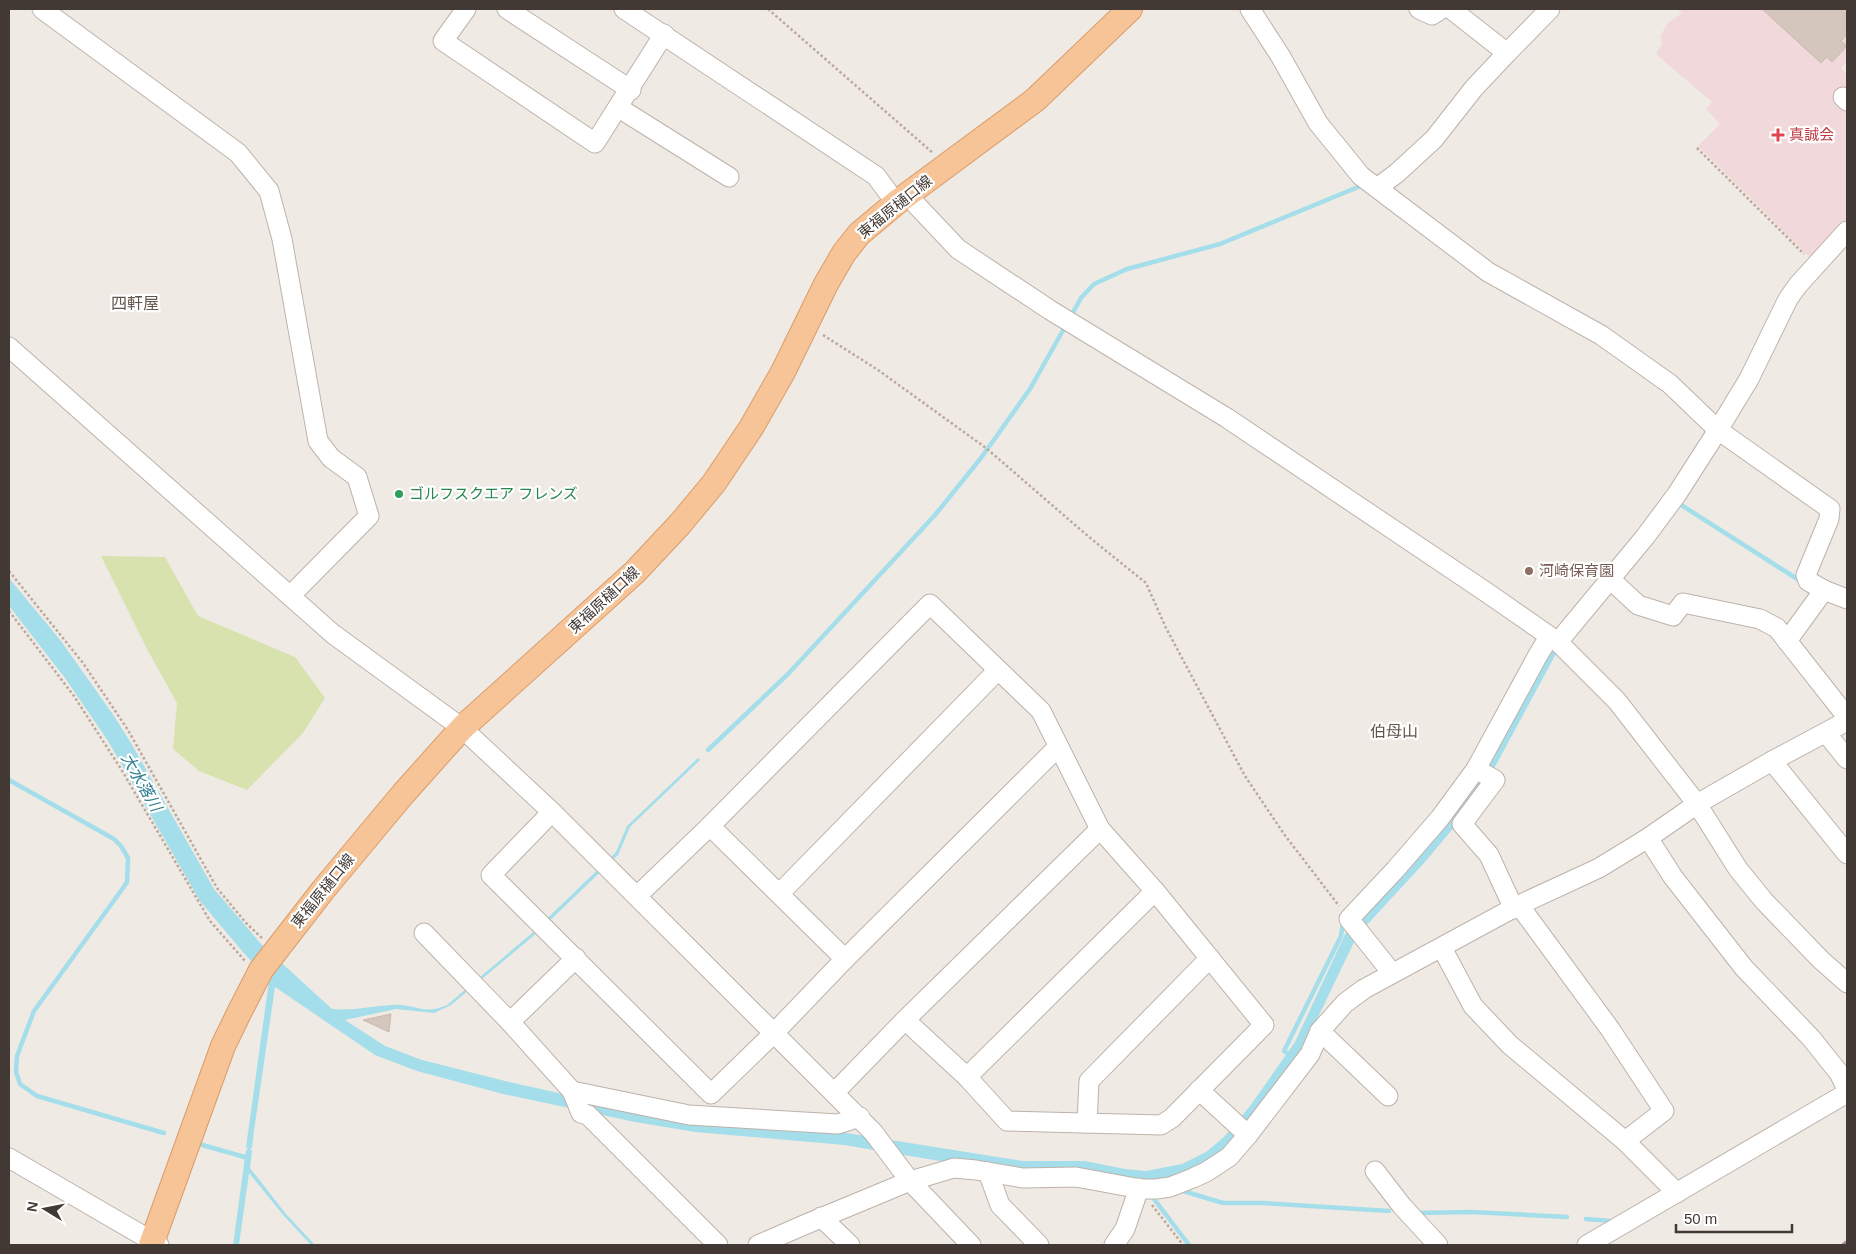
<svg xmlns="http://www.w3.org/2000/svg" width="1856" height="1254" font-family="Helvetica,'Noto Sans JP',sans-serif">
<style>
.medical{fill:#f1d8da}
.green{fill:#d8e2af}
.water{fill:#a4deea}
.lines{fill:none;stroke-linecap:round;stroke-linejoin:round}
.stream{stroke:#a4deea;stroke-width:4.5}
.building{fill:#d4c5bd;stroke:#cbb9ae}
.minor-casing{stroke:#beb2aa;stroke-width:21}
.major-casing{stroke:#da9c69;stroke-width:26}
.path{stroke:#bca79a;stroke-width:2.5;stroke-dasharray:2.5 2.5;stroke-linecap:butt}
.minor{stroke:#fff;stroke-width:19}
.major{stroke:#f6c497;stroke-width:24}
.rail{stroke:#939393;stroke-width:4;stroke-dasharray:6 6;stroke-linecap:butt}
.health-dot{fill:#e0444e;stroke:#fff;stroke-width:2}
.leisure-dot{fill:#2e9e5b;stroke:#fff;stroke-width:2}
.education-dot{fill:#8d6e63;stroke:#fff;stroke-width:2}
.labels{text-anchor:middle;stroke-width:4.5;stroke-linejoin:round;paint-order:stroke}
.health-label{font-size:15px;fill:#be3a42;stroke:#fff;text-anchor:start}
.street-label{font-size:15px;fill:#423934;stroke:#fff}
.leisure-label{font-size:15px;fill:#27864d;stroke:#fff;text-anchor:start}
.education-label{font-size:15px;fill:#785e54;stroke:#fff;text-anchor:start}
.neighbourhood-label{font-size:16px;fill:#64554c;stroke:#fff}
.water-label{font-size:16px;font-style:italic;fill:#307e8f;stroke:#fff}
</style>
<rect width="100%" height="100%" fill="#f0eae4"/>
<path class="medical" d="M1678,9h169v52l-6,7 6,6v152l-37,32 -112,-112 22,-22 -14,-15 6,-7 -56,-48 6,-10 -2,-8 8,-13 14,-10z"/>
<path class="green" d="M101,556l64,1 33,59 97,41 30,41 -22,35 -56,57 -48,-19 -26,-22 4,-46 -30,-54z"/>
<path class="water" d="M1822,262l3,4 -28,32 -31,66 -25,46 -45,69 -39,55 -100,118 -75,139 -26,34 -31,37 -61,66 -8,10 -58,121 -62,84 -24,20 -23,11 -29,8 -21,2 -17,-1 -36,-10h-63l-47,-6 -132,-22 -149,-13 -60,-10 -132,-28 -86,-23 -42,-16 -100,-68 -21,144 -2,17 -2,1 2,2 -2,17 36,46 29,31h-4l-27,-29 -35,-43 -10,72h-6l13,-95 2,-1 -2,-2 23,-166 -27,-30 -42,-50 -92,-160 -43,-63 -56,-72v-28l52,63 53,75 17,27 83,146 48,56 70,64c20,2 40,-3 60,-4 22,-2 31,11 55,0l85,-72 84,-81 11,-26 71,-68 2,2 -70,67 -12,28 -81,78 -86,72 -17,8 -38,-4 -51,11 40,26 37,14 87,22 127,28 93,13 99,7 195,31h62l40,8 21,2 36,-7 24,-12 18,-15 26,-31 45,-64 52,-112 8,-13 66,-71 52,-68 76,-134 5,4 95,-110 63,-89 42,-71 40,-83z"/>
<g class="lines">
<g class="stream">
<path d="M1071,316l10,-18 13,-14 33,-15 93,-25 143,-59"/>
<path d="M1678,503l124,79"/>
<path d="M708,750l80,-76 147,-159 46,-57 49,-69 36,-64"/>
<path d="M9,780l105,59 7,7 7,12 -1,24 -4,6 -89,123 -17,45 -1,16 4,12 17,12 127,37"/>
<path d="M1291,1056l-7,-5 57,-115 2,-15"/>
<path d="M199,1144l49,14"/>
<path d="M1183,1191l40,12h40l126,8"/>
<path d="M1151,1195l38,50"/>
<path d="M1416,1213l55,-1 96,5"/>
<path d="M1586,1219l25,2"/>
</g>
</g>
<g class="building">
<path d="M1762,9h85v25l-6,7 6,5 -15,16 -5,-5 -6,6z"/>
<path d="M391,1014l-2,18 -26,-12z"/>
</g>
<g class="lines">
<g class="minor-casing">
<g id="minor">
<path d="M42,9l196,144 31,38 13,48 36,202 13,17 26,19 12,39 -79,80"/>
<path d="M466,9l-23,32 152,102 69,-109"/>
<path d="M507,9l124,81"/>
<path d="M624,9l252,167 20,27"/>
<path d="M1250,9l31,48 37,66 43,53 127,96 113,63 69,49 48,46 112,79 -1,10 -23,56 2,6 16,9"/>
<path d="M1419,9l13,6 9,-6"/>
<path d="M1507,53l43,-44"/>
<path d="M1843,97l4,4"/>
<path d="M619,108l110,69"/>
<path d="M1377,188l20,-15 37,-34 40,-51 33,-35 -56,-44"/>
<path d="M907,195l51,54 92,61 177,108 259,174 72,50 59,59 80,103 41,65 26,32 57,59 26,23"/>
<path d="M9,347l324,287 129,94 90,84 321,320 37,49 61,64"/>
<path d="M1610,579l28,26 35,11 10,-13 77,16 17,9 70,89"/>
<path d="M1787,641l37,-51 23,9"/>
<path d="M1558,642l87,-105 32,-43 41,-64 31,-51 39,-80 10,-14 49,-54"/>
<path d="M1826,733l21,26"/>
<path d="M1772,761l75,93"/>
<path d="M1476,769l19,11 -33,44 27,31 25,54"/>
<path d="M552,812l-61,63 220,219 63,-61 71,-74 213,-212"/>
<path d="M1648,838l25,39 71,91 67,70 28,35 8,16"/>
<path d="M779,894l219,-224"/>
<path d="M637,896l73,-70"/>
<path d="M1519,905l91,124 54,82 -39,30"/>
<path d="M424,933l86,89 66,-64"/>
<path d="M1442,948l31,58 37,39 115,96 52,52"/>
<path d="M845,959l-135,-133 220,-222 111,107 59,118 55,62 109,134 -92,93 -11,7 -154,-4 -40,-44 -62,-57"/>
<path d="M1392,973l-43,-54 46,-49 45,-52 36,-49 62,-114 11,-18"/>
<path d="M510,1022l62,69 117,24 149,9 22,-7"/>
<path d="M1320,1031l68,65"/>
<path d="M967,1077l188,-186"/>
<path d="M1199,1090l49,45"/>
<path d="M572,1091l9,22 7,2 130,130"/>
<path d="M835,1092l70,-72 195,-191"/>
<path d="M1087,1123l2,-42 121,-123"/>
<path d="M9,1158l150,87"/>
<path d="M1375,1171l27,35 36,39"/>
<path d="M988,1172l12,33 39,40"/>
<path d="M821,1217l29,28"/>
<path d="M758,1245l46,-20 106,-44 44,-13 22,2 47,8 53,-1 65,12h15l14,-2 23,-9 13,-6 23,-15 19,-22 62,-81 10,-23 25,-28 19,-14 155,-84 80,-37 49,-30 49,-34 75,-43 75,-40"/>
<path d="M1114,1245l11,-16 14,-41"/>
<path d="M1587,1245l260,-152"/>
</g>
</g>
<g class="major-casing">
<path id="major" d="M151,1245l72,-199 16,-33 22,-43 62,-80 80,-96 59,-66 173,-156 45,-48 34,-41 37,-55 32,-56 43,-88 18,-31 15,-19 37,-31 139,-103 95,-91"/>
</g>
<g class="path">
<path d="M768,9l165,144"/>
<path d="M1697,148l107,106"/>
<path d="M823,335l55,35 108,78 103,89 57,46 20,45 79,148 39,58 55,72"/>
<path d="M9,571l74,92 45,67 89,158 29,35 17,16"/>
<path d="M9,611l65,85 47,73 89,152 35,40"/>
<path d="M1152,1205l31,40"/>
</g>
<use href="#minor" class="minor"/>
<use href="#major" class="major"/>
<path class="rail" d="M1843,1245l4,-3"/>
</g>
<path class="health-dot" d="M1775.5 127.5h5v5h5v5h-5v5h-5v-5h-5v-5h5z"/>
<circle class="leisure-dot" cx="399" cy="494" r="5"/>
<circle class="education-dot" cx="1529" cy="571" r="5"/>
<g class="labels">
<g class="health-label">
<text x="1789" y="140">真誠会</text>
</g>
<g class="street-label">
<text transform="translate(895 207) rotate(-39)" y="5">東福原樋口線</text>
<text transform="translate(604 600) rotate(-43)" y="5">東福原樋口線</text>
<text transform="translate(323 891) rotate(-51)" y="5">東福原樋口線</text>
</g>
<g class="leisure-label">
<text x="409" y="499">ゴルフスクエア フレンズ</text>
</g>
<g class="education-label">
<text x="1539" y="576">河崎保育園</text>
</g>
<g class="neighbourhood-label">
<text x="135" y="309">四軒屋</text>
<text x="1394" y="737">伯母山</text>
</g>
<g class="water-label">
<text transform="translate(142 782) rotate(60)" y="6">大水落川</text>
</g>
</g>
<rect width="1856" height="1254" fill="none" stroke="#423934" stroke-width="20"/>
<g transform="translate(45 1209) rotate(280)" stroke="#ffffff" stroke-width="4" paint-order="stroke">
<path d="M0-4L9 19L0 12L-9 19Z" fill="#423934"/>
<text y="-8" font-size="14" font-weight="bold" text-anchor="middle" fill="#423934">N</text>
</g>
<path d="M1676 1224v8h116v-8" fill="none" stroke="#423934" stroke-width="2.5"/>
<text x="1684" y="1224" font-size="15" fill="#423934" stroke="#ffffff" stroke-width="4" paint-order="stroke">50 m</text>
</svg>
